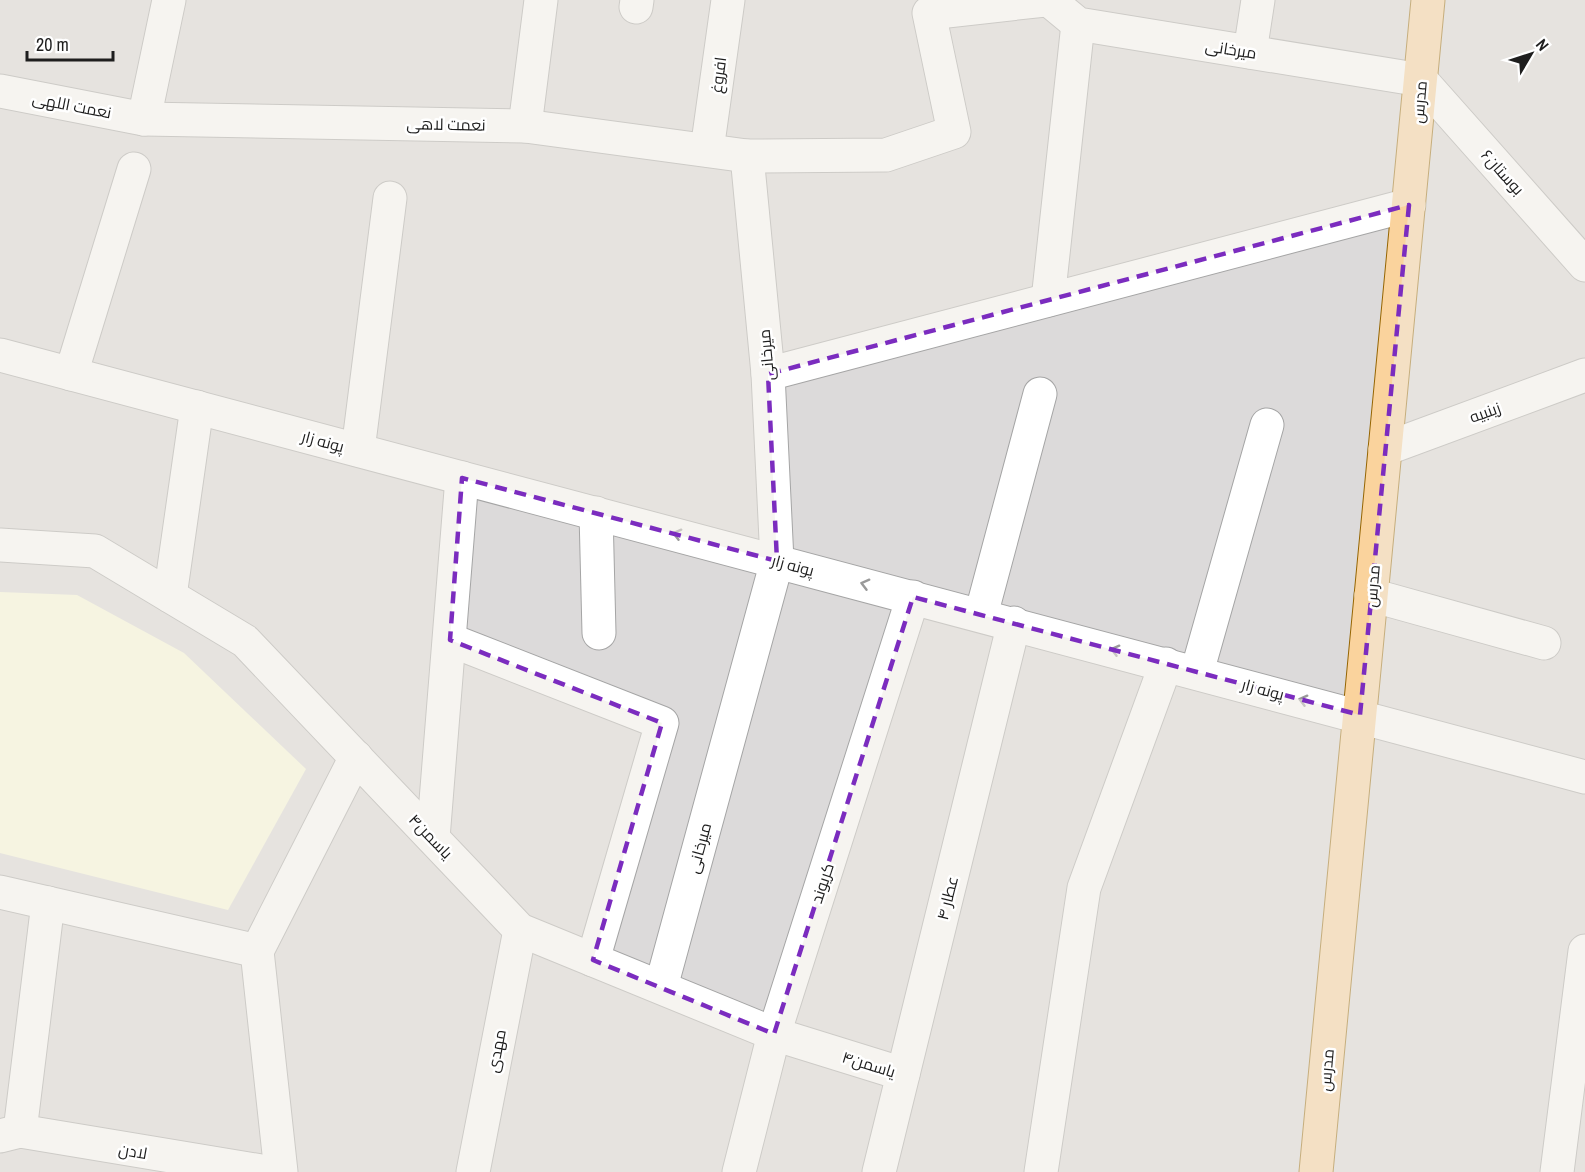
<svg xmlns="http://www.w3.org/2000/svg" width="1585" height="1172" font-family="'Archivo Narrow',Cairo,sans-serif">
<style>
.residential{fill:#dcdada}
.education{fill:#feffdd}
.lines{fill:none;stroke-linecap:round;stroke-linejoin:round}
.minor-casing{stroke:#a5a5a5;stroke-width:35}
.major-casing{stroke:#956502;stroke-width:35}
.minor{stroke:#fff;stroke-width:33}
.major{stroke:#fad39d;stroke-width:33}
.oneway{stroke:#9a9a9a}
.marked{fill:none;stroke:#7b2cbf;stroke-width:4.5;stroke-dasharray:12 8;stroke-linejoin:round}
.labels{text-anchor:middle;stroke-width:5;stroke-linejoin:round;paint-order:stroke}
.street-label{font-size:16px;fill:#1e1e1e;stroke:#fff}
</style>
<rect width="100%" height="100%" fill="#efebe4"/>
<rect class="residential" x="0" y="0" width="1585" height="1172"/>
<path class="education" d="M0,592l77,3 107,58 122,116 -78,141 -228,-57z"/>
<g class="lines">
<g class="minor-casing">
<g id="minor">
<path d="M1049,0l29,24 343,56 164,185"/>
<path d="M636,7l1,-7"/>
<path d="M1250,52l8,-52"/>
<path d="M0,91l144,28 381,7 222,30"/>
<path d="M144,119l25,-119"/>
<path d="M525,126l16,-126"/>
<path d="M707,150l21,-150"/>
<path d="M1048,300l30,-276"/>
<path d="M0,355l1585,422"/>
<path d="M71,374l63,-205"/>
<path d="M768,374l641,-169"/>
<path d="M1385,449l200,-74"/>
<path d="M358,450l32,-252"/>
<path d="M596,513l3,120"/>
<path d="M0,545l95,6 150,90 275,289 254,104 129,40"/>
<path d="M1371,595l173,48"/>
<path d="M170,596l27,-189"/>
<path d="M981,615l59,-221"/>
<path d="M450,640l212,83 -69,237"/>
<path d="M1197,672l70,-247"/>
<path d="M433,838l29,-360"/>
<path d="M0,892l257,59 99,-194"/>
<path d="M257,951l24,221"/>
<path d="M661,987l116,-426 -9,-187 -21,-218 139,-1 68,-23 -25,-119 116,-13"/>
<path d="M20,1131l28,-228"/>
<path d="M0,1136l20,-5 247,41"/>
<path d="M473,1172l47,-242"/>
<path d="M739,1172l35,-138 139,-437"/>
<path d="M879,1172l135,-549"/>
<path d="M1041,1172l43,-284 82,-224"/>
<path d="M1557,1172l28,-221"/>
</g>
</g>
<g class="major-casing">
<path id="major" d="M1316,1172l112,-1172"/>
</g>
<use href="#minor" class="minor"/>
<use href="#major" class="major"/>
</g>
<defs><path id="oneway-chevron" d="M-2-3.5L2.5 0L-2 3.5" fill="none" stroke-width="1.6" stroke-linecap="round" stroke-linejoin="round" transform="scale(1.5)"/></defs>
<g class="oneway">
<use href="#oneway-chevron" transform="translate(677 534) rotate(-165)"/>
<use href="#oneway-chevron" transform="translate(865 584) rotate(-165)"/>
<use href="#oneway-chevron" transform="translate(1115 650) rotate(-165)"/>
<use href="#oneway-chevron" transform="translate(1303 700) rotate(-165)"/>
</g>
<path d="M0 0H1585V1172H0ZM1409,205l-49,510 -447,-118 -139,437 -181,-74 69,-237 -212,-83 12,-162 315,83 -9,-187z" fill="#efebe4" fill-opacity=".55" fill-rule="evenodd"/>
<path class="marked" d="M1409,205l-49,510 -447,-118 -139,437 -181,-74 69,-237 -212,-83 12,-162 315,83 -9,-187z"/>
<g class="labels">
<g class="street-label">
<text transform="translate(1231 49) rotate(9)" y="6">میرخانی</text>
<text transform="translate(718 75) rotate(-82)" y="6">افروغ</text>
<text transform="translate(1419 102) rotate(-85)" y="6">مدرس</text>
<text transform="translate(72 105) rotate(11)" y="6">نعمت اللهی</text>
<text transform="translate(446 124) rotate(1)" y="6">نعمت لاهی</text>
<text transform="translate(1503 172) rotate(48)" y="6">بوستان۶</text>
<text transform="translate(766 355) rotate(-95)" y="6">میرخانی</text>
<text transform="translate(1485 412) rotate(-20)" y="6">زینبیه</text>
<text transform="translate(323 441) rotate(15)" y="6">پونه زار</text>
<text transform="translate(793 565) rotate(15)" y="6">پونه زار</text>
<text transform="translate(1372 586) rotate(-85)" y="6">مدرس</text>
<text transform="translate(1263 689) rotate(15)" y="6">پونه زار</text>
<text transform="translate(431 836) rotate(46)" y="6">یاسمن۴</text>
<text transform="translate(699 848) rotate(-75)" y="6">میرخانی</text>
<text transform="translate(822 883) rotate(-72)" y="6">کریوند</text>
<text transform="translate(947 898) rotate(-76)" y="6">عطار ۴</text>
<text transform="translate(496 1051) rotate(-79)" y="6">مهدی</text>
<text transform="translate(869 1064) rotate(17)" y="6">یاسمن۴</text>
<text transform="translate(1326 1070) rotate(-85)" y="6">مدرس</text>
<text transform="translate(133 1151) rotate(10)" y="6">لادن</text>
</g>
</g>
<g transform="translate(1531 54) rotate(51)" stroke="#ffffff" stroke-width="4.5" paint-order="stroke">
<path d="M0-4.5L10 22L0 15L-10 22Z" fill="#1e1e1e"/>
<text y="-9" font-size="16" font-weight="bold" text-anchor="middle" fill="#1e1e1e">N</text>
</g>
<path d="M27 51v9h86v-9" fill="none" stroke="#1e1e1e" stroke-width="3"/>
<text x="36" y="51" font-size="18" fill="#1e1e1e" stroke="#ffffff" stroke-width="4.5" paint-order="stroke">20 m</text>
</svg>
